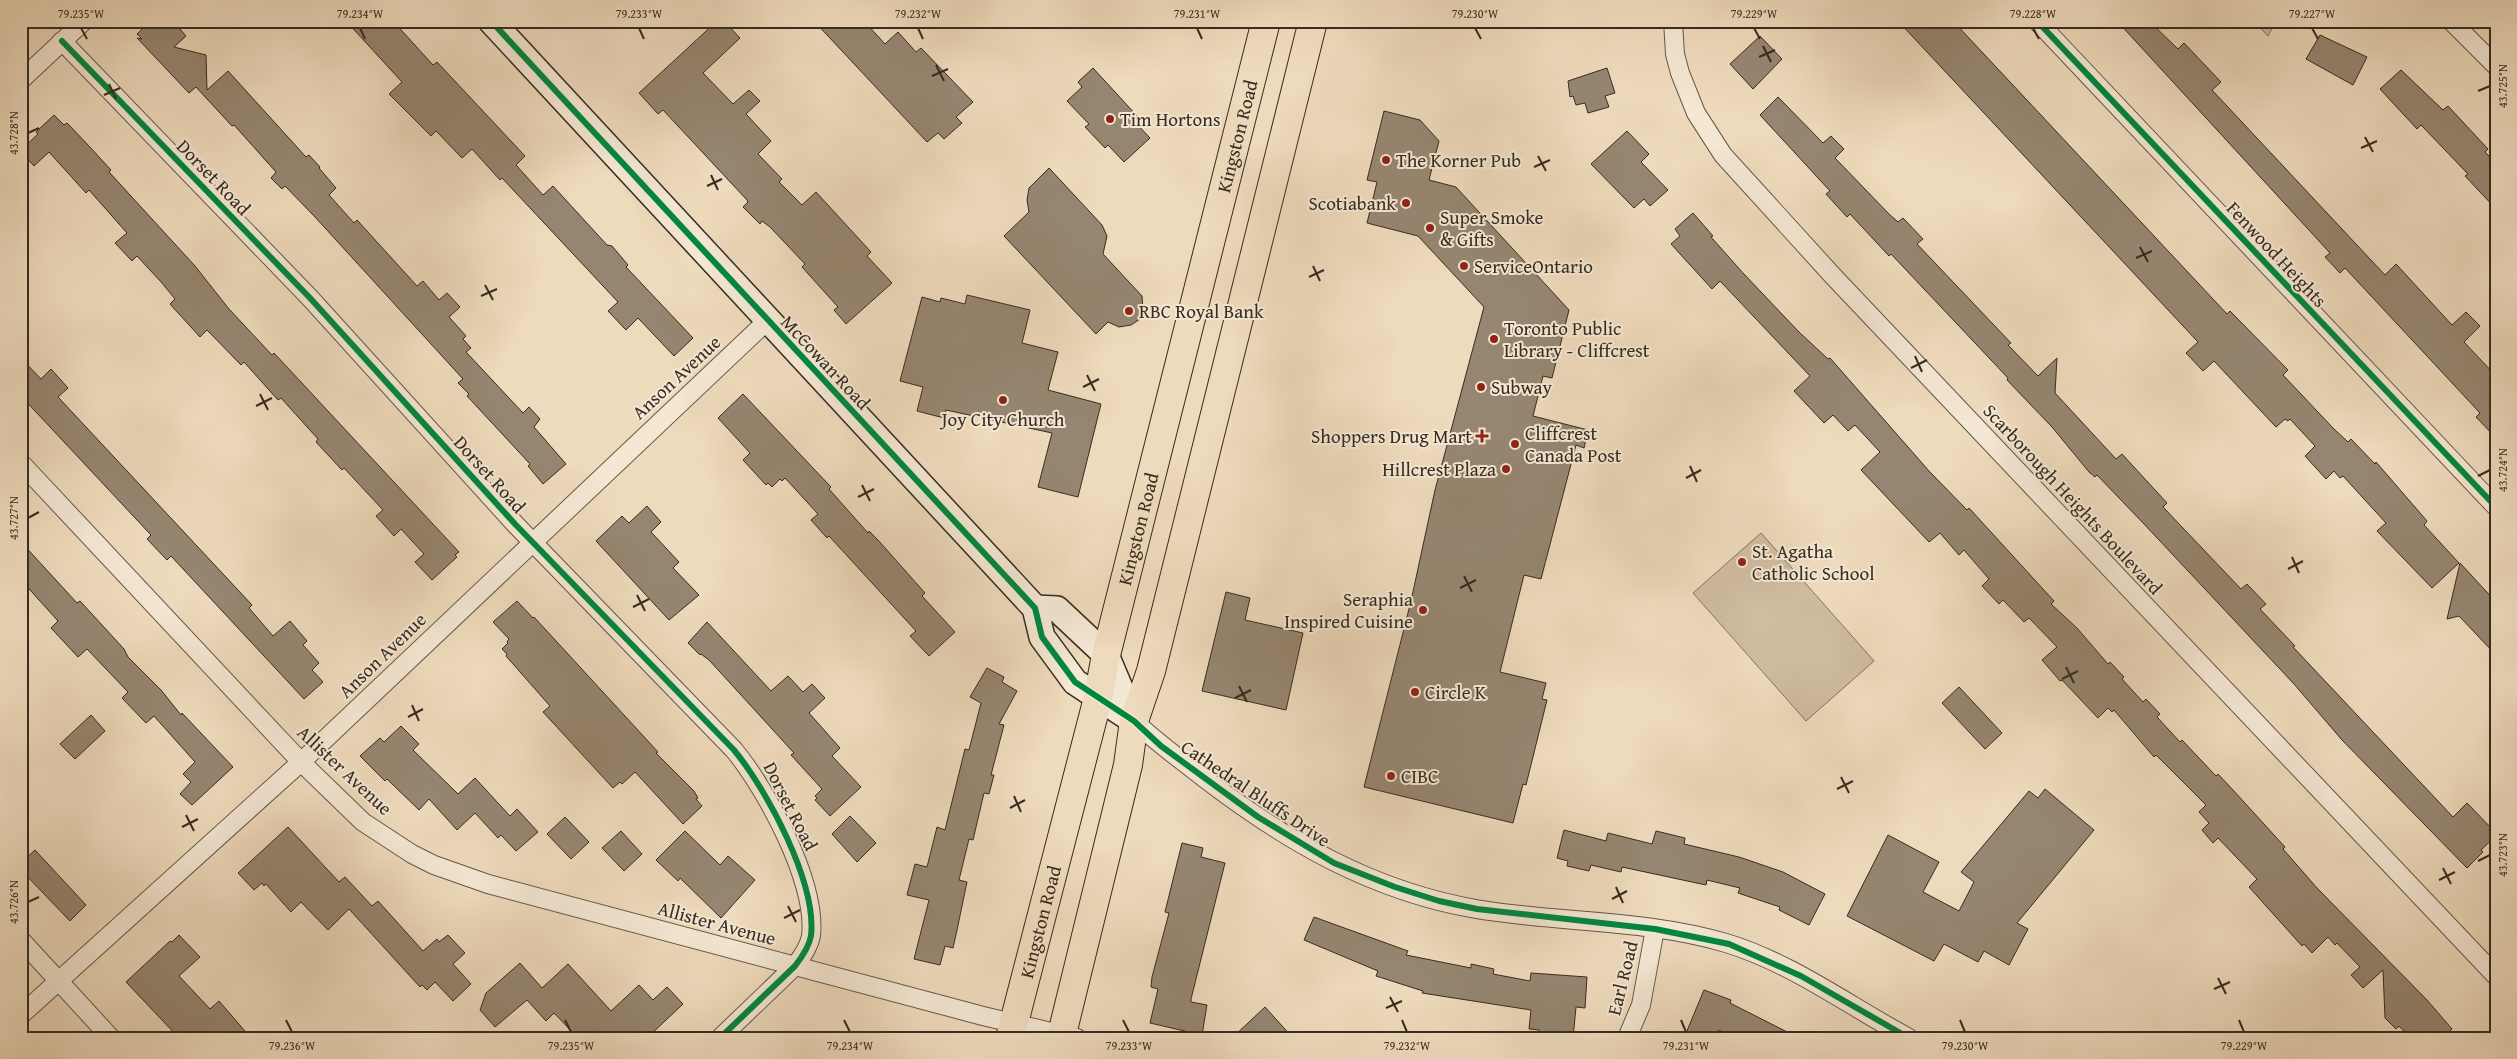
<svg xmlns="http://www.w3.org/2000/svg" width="2517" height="1059" font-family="'Gentium Book Plus',serif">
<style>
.green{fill:#cfbca1;stroke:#827460}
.building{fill:#968671;stroke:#362c20}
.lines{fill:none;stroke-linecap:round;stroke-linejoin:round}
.street-casing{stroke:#645847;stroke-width:20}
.secondary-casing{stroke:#362c20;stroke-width:28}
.primary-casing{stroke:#362c20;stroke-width:30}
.street{stroke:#f4e7d3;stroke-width:18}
.secondary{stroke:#f4e7d3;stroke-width:25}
.primary{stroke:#eedabc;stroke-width:28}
.cycleway-casing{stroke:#f4e7d3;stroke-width:9}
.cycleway{stroke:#00873e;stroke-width:6}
.ticks{fill:none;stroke:#362c20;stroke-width:2}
.poi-dot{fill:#8f2418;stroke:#f4e7d3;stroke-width:2}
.labels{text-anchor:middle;stroke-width:4;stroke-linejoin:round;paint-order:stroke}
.poi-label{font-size:19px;fill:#362c20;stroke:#f4e7d3;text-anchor:start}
.street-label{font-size:19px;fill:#362c20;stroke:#f4e7d3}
.neatline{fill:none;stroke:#362c20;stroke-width:2}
.ticks-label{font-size:12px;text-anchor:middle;fill:#362c20}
</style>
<rect width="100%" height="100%" fill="#eedabc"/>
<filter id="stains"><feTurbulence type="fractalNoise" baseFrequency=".004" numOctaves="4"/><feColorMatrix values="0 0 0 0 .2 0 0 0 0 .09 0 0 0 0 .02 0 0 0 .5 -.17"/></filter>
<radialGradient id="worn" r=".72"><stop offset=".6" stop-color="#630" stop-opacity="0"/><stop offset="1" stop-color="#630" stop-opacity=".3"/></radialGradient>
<g class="green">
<path d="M2254,21h22l-8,15z"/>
<path d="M1761,533l113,128 -68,60 -113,-128z"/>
</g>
<g class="building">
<path d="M150,21h23l13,15 -12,11 32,8 1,35 21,-19 78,86 3,-2 11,12 -1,1 17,20 -7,7 25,28 3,-3 60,66 6,-5 16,19 8,-7 13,14 -11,10 17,19 -3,3 8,9 -5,4 57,61 6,-6 11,12 -6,8 32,37 -23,20 -15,-18 2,-2 -63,-68 2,-2 -11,-11 5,-4 -148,-162 -30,-31 -3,3 -11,-11 5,-6 -42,-47 -2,1 -36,-39 -7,6 -52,-55 5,1 -5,-5z"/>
<path d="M346,21h47l40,44 4,-3 88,94 -9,9 27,30 10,-9 54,59 5,1 16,19 -2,2 67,71 -19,18 -36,-38 -12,12 -18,-19 10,-9 -116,-124 -2,2 -28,-31 -10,9 -26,-27 -5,5 -42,-42 13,-12z"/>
<path d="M717,21h7l16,17 -37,35 30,31 16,-14 11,11 -14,13 25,27 -13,13 24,25 -3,3 23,23 14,-13 55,60 -4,4 25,27 -46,41 -12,-14 4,-3 -36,-40 3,-3 -35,-37 -8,-6 -2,3 -17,-17 5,-5 -1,-2 -84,-90 -5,4 -19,-21z"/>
<path d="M814,21h50l21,23 13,-12 18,20 5,-4 52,54 -17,15 6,6 -18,16 -6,-6 -11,9z"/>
<path d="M1898,21h55l274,293 3,-3 58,59 -5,5 51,54 14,13 3,-3 24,25 1,-2 51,59 -3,4 35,38 -27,25 -55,-57 9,-8 -43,-47 -3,2 -6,-7 -8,8 -21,-23 10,-10 -25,-27 -2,2 -3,-2 -9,8 -62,-66 -11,10 -17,-18 12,-11z"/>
<path d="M2117,21h32l29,28 6,-6 37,39 -9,8 173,185 11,-11 56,61 14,-13 14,14 -16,16 32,34v62l-20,-21 4,-4 -135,-145 -5,5 -15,-16 5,-4z"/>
<path d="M2320,35l47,22 -14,28 -47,-26z"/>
<path d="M1760,36l22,23 -29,30 -23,-25z"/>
<path d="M1093,68l45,49 -4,4 16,17 -26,24 -16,-17 -3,3 -20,-21 4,-3 -22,-23 15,-14 -4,-5z"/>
<path d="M1607,68l8,25 -10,3 4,11 -21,6 -3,-10 -9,2 -3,-9 -3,1 -2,-16z"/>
<path d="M2401,70l42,40 5,-4 40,43 -3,3 11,11v46l-31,-33 3,-2 -47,-49 -4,4 -37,-40z"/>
<path d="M1778,97l45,46 8,-7 13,13 -9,9 54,56 9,8 5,-4 20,21 -6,5 94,99 -3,2 30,31 19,-18 -2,35 61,66 6,-5 45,49 -4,4 78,82 6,-5 19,20 -6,5 35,37 -2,1 160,170 14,-14 29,30v3l-15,14 2,2 -16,16 -125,-128 -48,-56 -150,-160 -47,-49 -2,2 -6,-5 -37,-45 -45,-47 1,-2 -117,-124 -2,2 -39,-42 -3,3 -21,-23 4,-3 -70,-76z"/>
<path d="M1384,111l36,9 19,21 -10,39 27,7 113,123 -17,68 -9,-2 -10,40 55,14 -4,18 -8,-3 -35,134 -17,-4 -24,97 46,11 -4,16 5,1 -21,85 -3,-1 -10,39 -149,-36 47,-186 24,-111 49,-183 -66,-71 -51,-13 10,-41 -10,-2z"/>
<path d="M54,115l10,10 3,-2 22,23 22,24 -2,2 86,94 34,43 43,46 2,-2 185,199 -4,3 2,2 -25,23 -17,-18 9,-8 -23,-25 -7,7 -18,-20 7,-6 -39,-42 -2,2 -26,-28 2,-3 -37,-41 -3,2 -34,-38 -3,3 -34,-35 -7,7 -30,-33 5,-5 -13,-16 -25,-27 -5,5 -17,-18 12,-10 -38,-43 -3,3 -37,-41 -15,14 -13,-14v-2l17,-16 -2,-2z"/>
<path d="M1627,131l22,23 -8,8 27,28 -18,16 -6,-7 -10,9 -43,-44z"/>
<path d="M1049,168l53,57 5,11 -4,18 39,42 1,16 -3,7 -9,6 -12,2 -11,-5 -12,12 -92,-98 25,-24 -2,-12 2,-12z"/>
<path d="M1693,213l20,23 -2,1 32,36 56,59 29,27 2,-1 99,113 38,39 2,-2 85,93 -3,3 26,24 31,36 2,-2 14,15 -2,2 21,23 3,-3 14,15 -3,3 23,25 2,-2 34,36 2,-2 15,16 52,57 -2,2 34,39 110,112 25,29 -10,9h-32l-11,-12 -3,3 -11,-11 -2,-48 -20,18 -12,-13 9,-8 -23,-24 -2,2 -7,-8 -16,16 -8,-9 -2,2 -53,-59 8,-8 -39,-41 -5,5 -11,-13 7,-7 -10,-11 7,-7 -50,-50 -2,2 -40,-47 -2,2 -4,-4 -10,10 -36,-38 -2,1 -18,-21 15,-13 -28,-29 -5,4 -21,-22 -4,4 -17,-18 7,-7 -25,-29 -5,5 -19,-22 -11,9 -68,-72 19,-18 -25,-27 -7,6 -15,-16 -9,8 -30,-32 16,-15 -90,-95 -8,8 -41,-45 9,-8 -5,-7z"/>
<path d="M967,295l63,15 -8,33 36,9 -10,38 53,14 -23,93 -40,-10 14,-54 -106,-23 -2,8 -27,-7 6,-24 -23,-6 22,-84 18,5 1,-4 24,6z"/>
<path d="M21,358l20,21 10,-10 17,19 -10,9 194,208 -3,3 24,28 17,-15 17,20 -4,4 16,18 -7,7 11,12 -19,17 -133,-143 -4,4 -20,-21 4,-4 -130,-139z"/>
<path d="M743,394l88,93 -2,2 39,44 1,-2 9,9 47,53 -3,3 33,36 -26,24 -19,-20 6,-5 -87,-95 -2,2 -16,-18 7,-6 -33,-36 -3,3 -2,-2 -8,8 -4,-4 -2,2 -23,-25 7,-7 -32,-35z"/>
<path d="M647,506l14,16 -10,10 28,30 -6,6 26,27 -30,25 -73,-79 26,-25 7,7z"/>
<path d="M21,542l56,61 3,-2 44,48 4,8 33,33 20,25 1,-2 51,54 -41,38 -12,-11 11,-12 -8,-8 12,-12 -41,-46 -8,7 -24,-25 6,-6 -41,-43 -9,8 -27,-29 7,-7 -37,-41z"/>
<path d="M2460,563l36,39v53l-37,-39 -12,3z"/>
<path d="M1226,592l24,6 -5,22 58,13 -17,77 -84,-19z"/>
<path d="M517,601l16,17 1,-1 124,135 -2,1 38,38 4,7 -2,1 6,7 -19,18 -48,-52 -13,12 -2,-2 -7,6 -70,-76 7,-6 -44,-50 1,-2 -5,-5 6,-6 -1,-1 2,-3 -16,-17z"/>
<path d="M707,622l64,69 17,-15 15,16 9,-8 13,14 -16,15 31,35 -8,8 29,31 -31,29 -15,-16 2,-2 -2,-2 7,-7 -31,-34 3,-2 -85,-93 -8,-6 -1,1 -12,-12z"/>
<path d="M987,668l17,9 -2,5 15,9 -18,33 5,1 -13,50h3l-5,19 -5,-1 -11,47 -4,-1 -10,41 8,2 -10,48 -4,18 -8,-2 -5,19 -26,-6 15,-59 -22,-5 8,-31 12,3 10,-40 8,3 20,-81 4,1 12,-47 -11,-6z"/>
<path d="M1959,687l43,46 -17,16 -43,-46z"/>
<path d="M91,715l14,16 -30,28 -15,-15z"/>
<path d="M401,726l18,18 -6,6 45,44 17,-16 35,38 7,-7 21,23 -22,19 -15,-16 -3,3 -23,-25 -18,17 -28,-31 -10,11 -32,-31 -2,2 -25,-25 20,-18 4,4z"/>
<path d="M2045,789l49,41 -77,93 11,6 -19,36 -25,-14 -6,11 -34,-18 -10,17 -87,-45 41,-81 51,27 -16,30 36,19 15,-29 -13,-10 68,-81 9,7z"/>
<path d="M850,816l26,27 -19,19 -25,-28z"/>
<path d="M565,817l24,25 -18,17 -24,-25z"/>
<path d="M288,827l51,55 6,-5 27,29 6,-5 45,50 14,-12 2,3 9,-7 17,18 -12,11 18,20 -18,17 -18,-19 -8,8 -5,-5 -2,2 -71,-78 -21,21 -27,-28 -10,10 -25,-28 -2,2 -2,-3 -8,7 -16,-17z"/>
<path d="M1564,830l42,11 2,-8 44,11 4,-13 29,7 -1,6 55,13 44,15 42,22 -16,31 -30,-15 1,-3 -42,-14 2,-5 -33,-8 -1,5 -84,-18 -1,5 -30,-7 -2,6 -22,-5 1,-5 -11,-3z"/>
<path d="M621,831l21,23 -18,17 -22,-23z"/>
<path d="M685,831l35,34 8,-9 27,24 -34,38 -41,-40 -2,3 -22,-21z"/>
<path d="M1182,843l21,5 -2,9 24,6 -34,136v3l16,3 -5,30 -52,-12 8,-34 -7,-2 1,-10 17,-64 -4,-1z"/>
<path d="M35,850l51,55 -16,16 -49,-51v-7z"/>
<path d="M1314,917l94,34 -2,4 65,13v-4l23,5 -1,5 37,7 1,-8 56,4 -2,31 -9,-1 -3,31h-35l1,-8 -10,-1 2,-19 -109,-17 1,-2 -47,-15 2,-5 -74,-31z"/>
<path d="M179,935l21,22 -21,19 31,33 9,-8 32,37h-72l-53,-56 44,-41 2,1z"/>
<path d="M520,963l22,25 26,-24 43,47 28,-26 14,15 14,-13 16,17 -36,34h-69l-24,-25 -8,8 -19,-21 -32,27 -15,-17 6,-17z"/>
<path d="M1704,990l27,10 -1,3 69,35h-65l-15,-8 -3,8h-32z"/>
<path d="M1265,1007l28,31h-61z"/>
</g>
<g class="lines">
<g class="street-casing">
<g id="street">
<path d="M1673,21l2,33 5,19 16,40 27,42 110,121 663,700"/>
<path d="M2037,21l459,486"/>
<path d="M2451,21l45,45"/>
<path d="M62,41l248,257 205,226 219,226c33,40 83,133 77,186 -2,11 -9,21 -16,30l-75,72"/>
<path d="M21,80l63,-59"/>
<path d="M21,463l280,299 62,60 49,32 22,11 54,19 495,132 94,22"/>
<path d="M1134,721c22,21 46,38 70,57 82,63 168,113 272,131 83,14 169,10 250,34 66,20 123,63 183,95"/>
<path d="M21,940l90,98"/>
<path d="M21,1015l280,-253 466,-441"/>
<path d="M1627,1038l14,-33 14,-76"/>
</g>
</g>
<g class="secondary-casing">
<g id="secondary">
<path d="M491,21l544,587 7,29 33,45 59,39"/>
<path d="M1035,608l22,1 49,46 28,66"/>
</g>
</g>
<g class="primary-casing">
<g id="primary">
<path id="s1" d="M1010,1038l88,-340 8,-43 160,-634"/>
<path d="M1061,1038l67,-273 6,-44 17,-50 162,-650"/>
</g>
</g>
<use href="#street" class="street"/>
<use href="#secondary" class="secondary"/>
<use href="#primary" class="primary"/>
<g class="cycleway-casing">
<g id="cycleway">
<path d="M491,21l544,587 7,29 33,45 59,39 27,25 97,71 76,46 61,24 44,14 38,8 178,20 74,15 72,32 108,62"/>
<path d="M2037,21l459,486"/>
<path d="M62,41l248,257 205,226 219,226c33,40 83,133 77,186 -2,11 -9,21 -16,30l-75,72"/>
</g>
</g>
<use href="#cycleway" class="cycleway"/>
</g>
<path class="ticks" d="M81,28l6,11M360,28l5,11M639,28l5,11M918,28l5,11M1197,28l5,11M1475,28l6,11M1754,28l6,11M2033,28l6,11M2312,28l6,11M1763,46l8,16M1759,57l16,-7M936,65l8,16M932,76l16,-7M109,84l7,15M2478,91l12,-5M104,95l16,-7M28,133l11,-5M2365,137l8,15M2361,148l16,-7M1538,156l8,15M1534,167l16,-7M711,175l7,15M707,186l15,-7M2140,247l8,15M2136,258l16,-7M1313,266l7,15M1309,277l15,-7M485,285l8,15M481,296l16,-7M1915,356l7,16M1911,368l16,-8M1087,375l8,16M1083,387l16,-8M260,394l8,16M256,406l16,-8M1690,466l7,16M2478,476l12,-6M1686,478l15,-8M862,485l8,16M858,497l16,-8M28,518l11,-6M2292,557l7,16M2288,569l15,-8M1464,576l8,16M1460,588l16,-8M637,595l8,16M633,607l16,-8M2066,667l8,16M2062,679l16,-8M1239,686l8,16M1235,698l16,-8M412,705l7,16M408,717l15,-8M1841,777l8,16M1837,789l16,-8M1014,796l7,16M1010,808l15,-8M186,815l8,16M182,827l16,-8M2478,861l12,-6M2443,868l8,16M2439,880l16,-8M1616,887l7,16M1612,899l15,-8M28,902l11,-5M788,906l8,16M784,918l16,-8M2218,978l8,16M2214,989l16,-7M1390,997l8,15M1386,1008l16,-7M286,1020l6,12M565,1020l6,12M844,1020l6,12M1123,1020l6,12M1402,1020l5,12M1681,1020l5,12M1960,1020l5,12M2239,1020l5,12"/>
<g class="poi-dot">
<circle cx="1110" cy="119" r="5"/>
<circle cx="1386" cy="160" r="5"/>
<circle cx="1406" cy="203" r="5"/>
<circle cx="1430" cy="228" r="5"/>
<circle cx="1464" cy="266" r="5"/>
<circle cx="1129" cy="311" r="5"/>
<circle cx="1494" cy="339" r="5"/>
<circle cx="1481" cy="387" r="5"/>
<circle cx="1003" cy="400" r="5"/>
<path d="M1479.5 428.5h5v5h5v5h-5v5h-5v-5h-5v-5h5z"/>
<circle cx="1515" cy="444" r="5"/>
<circle cx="1506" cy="469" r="5"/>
<circle cx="1742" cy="562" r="5"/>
<circle cx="1423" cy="610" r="5"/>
<circle cx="1415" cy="692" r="5"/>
<circle cx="1391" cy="776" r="5"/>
</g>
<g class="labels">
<g class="poi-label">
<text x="1120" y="126">Tim Hortons</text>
<text x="1396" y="167">The Korner Pub</text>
<text x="1396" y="210" text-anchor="end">Scotiabank</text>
<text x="1440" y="224">Super Smoke<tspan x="1440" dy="22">&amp; Gifts</tspan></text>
<text x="1474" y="273">ServiceOntario</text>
<text x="1139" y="318">RBC Royal Bank</text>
<text x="1504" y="335">Toronto Public<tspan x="1504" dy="22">Library - Cliffcrest</tspan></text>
<text x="1491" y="394">Subway</text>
<text x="1003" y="426" text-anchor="middle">Joy City Church</text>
<text x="1525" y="440">Cliffcrest<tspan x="1525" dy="22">Canada Post</tspan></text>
<text x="1472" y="443" text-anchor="end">Shoppers Drug Mart</text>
<text x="1496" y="476" text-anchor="end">Hillcrest Plaza</text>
<text x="1752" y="558">St. Agatha<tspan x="1752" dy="22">Catholic School</tspan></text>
<text x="1413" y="606" text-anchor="end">Seraphia<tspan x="1413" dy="22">Inspired Cuisine</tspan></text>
<text x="1425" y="699">Circle K</text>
<text x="1401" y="783">CIBC</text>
</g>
<g class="street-label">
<text dy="7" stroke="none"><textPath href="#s1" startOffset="930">Kingston Road</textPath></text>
<text transform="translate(214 177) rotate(46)" y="7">Dorset Road</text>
<text transform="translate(2277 254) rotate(47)" y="7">Fenwood Heights</text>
<text transform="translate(826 362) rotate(47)" y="7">McCowan Road</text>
<text transform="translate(676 377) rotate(-43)" y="7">Anson Avenue</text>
<text transform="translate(490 474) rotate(48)" y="7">Dorset Road</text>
<text transform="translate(2073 499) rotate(47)" y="7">Scarborough Heights Boulevard</text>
<text dy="7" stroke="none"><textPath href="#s1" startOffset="525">Kingston Road</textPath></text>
<text transform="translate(382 655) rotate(-44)" y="7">Anson Avenue</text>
<text transform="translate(345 770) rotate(43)" y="7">Allister Avenue</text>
<text transform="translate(1256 793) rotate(34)" y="7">Cathedral Bluffs Drive</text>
<text transform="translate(791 806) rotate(63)" y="7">Dorset Road</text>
<text dy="7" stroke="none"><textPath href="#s1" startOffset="120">Kingston Road</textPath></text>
<text transform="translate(717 923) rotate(15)" y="7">Allister Avenue</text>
<text transform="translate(1622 978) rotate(-76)" y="7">Earl Road</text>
</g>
</g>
<rect width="2517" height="1059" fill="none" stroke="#eedabc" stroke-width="55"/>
<rect x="28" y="28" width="2462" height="1004" class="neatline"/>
<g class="ticks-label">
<text x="81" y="18">79.235°W</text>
<text x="360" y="18">79.234°W</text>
<text x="639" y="18">79.233°W</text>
<text x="918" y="18">79.232°W</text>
<text x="1197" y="18">79.231°W</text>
<text x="1475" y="18">79.230°W</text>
<text x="1754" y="18">79.229°W</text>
<text x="2033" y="18">79.228°W</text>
<text x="2312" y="18">79.227°W</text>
<text transform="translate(2503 86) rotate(-90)" y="4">43.725°N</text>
<text transform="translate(14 133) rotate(-90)" y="4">43.728°N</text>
<text transform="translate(2503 470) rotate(-90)" y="4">43.724°N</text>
<text transform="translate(14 518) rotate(-90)" y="4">43.727°N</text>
<text transform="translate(2503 855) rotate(-90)" y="4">43.723°N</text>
<text transform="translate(14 902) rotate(-90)" y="4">43.726°N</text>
<text x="292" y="1050">79.236°W</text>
<text x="571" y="1050">79.235°W</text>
<text x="850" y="1050">79.234°W</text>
<text x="1129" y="1050">79.233°W</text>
<text x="1407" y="1050">79.232°W</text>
<text x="1686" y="1050">79.231°W</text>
<text x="1965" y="1050">79.230°W</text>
<text x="2244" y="1050">79.229°W</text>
</g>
<rect width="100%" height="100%" filter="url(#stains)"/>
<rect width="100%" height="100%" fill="url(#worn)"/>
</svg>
